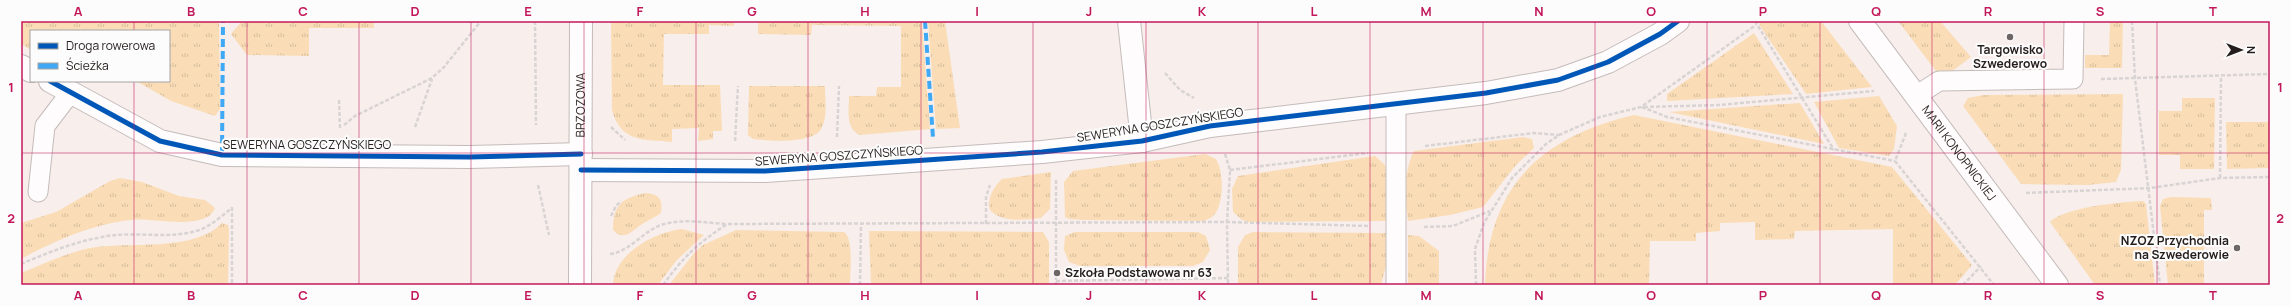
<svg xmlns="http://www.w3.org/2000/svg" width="2291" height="306" font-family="Manrope,sans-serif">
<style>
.grass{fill:url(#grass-tufts)}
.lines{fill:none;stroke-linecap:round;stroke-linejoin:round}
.service-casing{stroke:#c4bcbb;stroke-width:21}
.minor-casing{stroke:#c4bcbb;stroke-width:24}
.tertiary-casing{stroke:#c4bcbb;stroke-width:24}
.path{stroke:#d8d4d4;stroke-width:2.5;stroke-dasharray:4 2;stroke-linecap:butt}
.service{stroke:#fefcfc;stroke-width:19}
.minor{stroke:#fefcfc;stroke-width:22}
.tertiary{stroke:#fefcfc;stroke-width:22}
.quiet{stroke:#3fa9f5;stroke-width:4;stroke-dasharray:8 4;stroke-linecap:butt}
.cycleway-casing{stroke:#fcfcfc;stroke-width:8}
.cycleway{stroke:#0057b8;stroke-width:5}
.grid{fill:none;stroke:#c2185b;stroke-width:1;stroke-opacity:0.55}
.poi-dot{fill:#6e6665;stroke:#fcfcfc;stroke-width:1.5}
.labels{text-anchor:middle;stroke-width:4;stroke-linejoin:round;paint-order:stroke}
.poi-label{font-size:12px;font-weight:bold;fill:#241d1c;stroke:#fcfcfc}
.street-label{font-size:12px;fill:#241d1c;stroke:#fcfcfc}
.neatline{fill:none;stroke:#c2185b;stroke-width:1.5}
.grid-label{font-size:13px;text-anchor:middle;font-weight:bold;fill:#c2185b}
</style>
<defs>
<pattern id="grass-tufts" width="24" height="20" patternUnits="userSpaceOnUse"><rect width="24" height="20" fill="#faddb6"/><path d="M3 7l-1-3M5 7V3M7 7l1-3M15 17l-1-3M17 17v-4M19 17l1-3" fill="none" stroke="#d6bd9c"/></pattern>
</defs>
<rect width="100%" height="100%" fill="#f8eeec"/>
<g class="grass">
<path d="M21,21h198l1,88 -5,7 -44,-15 -35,-20h33v-50h-138v19l-10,-6z"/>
<path d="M242,21h132v7h-65v28l-62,-1 -16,-21z"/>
<path d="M611,21h123v5l-25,-1v9h-45l-1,51h57l2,46h-9v8l-15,2 1,-13 -27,1v13c-29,-3 -51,1 -60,-32z"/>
<path d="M758,21h164l8,108 -70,6c-15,-6 -11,-26 -11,-39h27l1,-9h24v-61l-89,-1 -1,10 -53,-1z"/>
<path d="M928,21h17l15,107 -24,1z"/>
<path d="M1759,21h62l51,66 -66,7 -46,-68z"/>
<path d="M1898,21h42l31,36 -29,22z"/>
<path d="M2110,21h13l-1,47h-37v-13h24z"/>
<path d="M1754,33l39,61 -126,7v-7z"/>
<path d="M749,86h76c0,14 3,31 -4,43 -8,15 -53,12 -68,10l-5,-4z"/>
<path d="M2123,94l-2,76 -5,12 -29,3 -66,-1 -58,-78 5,-8 16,-3z"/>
<path d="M1879,96l18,30 -3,23 -5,7 -50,-8 -25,-46z"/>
<path d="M2182,98h33l-1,71h-34v-14h-21v-44h23z"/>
<path d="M1800,103l24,41 -155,-32z"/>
<path d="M1634,115l258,52 80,98 -17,20h-62v-56l-98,2 -1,8 -39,1v-18l-35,1v8l-24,2v8h-46l-1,44h-164c3,-99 56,-148 149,-170z"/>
<path d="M2226,122h44v46l-43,1z"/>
<path d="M1523,137l9,2 2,9 -18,17 -33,42 -33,8 -42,6c-3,-24 -5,-48 6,-70z"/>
<path d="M1205,154l11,5c8,13 8,43 -1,55 -3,4 -7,5 -11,7l-120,-1 -15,-1 -4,-2 -1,-35 9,-11z"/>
<path d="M1375,156l10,9 2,6 -1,50 -137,1 -7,-2 -9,-8 -1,-23 6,-13z"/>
<path d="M1051,172l-1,37 -9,9c-16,2 -40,5 -51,-8 -3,-13 3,-22 12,-31z"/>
<path d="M120,178l22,4 37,14 26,4 10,8c-9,24 -64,9 -84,12 -38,4 -77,21 -110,39v-36l35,-11 54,-31z"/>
<path d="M645,193c14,1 18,6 16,20 -5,4 -11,6 -17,10 -11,6 -19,20 -31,7 0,-25 9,-32 32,-37z"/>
<path d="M2171,197l40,1 1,12h-8v75h-36l-8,-79 3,-7z"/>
<path d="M2143,201l3,3 9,81h-60l-45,-63c15,-15 71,-20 93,-21z"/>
<path d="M222,223l6,2 1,5 -1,55h-207v-12c22,-9 45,-20 69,-25 37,-7 103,5 132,-25z"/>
<path d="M682,229l22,6 -28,26 -18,24h-45c1,-31 41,-53 69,-56z"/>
<path d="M736,230l108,2c10,6 6,42 6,53h-181l26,-33 8,-7z"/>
<path d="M869,231l174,1 6,10v43h-178z"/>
<path d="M1075,232h123l8,4 4,14 -7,12 -10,4h-113l-11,-4 -5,-12 1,-14z"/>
<path d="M1253,232l136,1 -1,25 -7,27h-143v-38l7,-12z"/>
<path d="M1408,235l11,1 20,15v34h-31z"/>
</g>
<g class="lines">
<g class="service-casing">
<g id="service">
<path d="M1916,96l23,-15 134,-2 1,-58"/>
<path d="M38,192l7,-66 26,-34"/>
<path d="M1396,285v-182"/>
</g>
</g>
<g class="minor-casing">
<g id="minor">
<path d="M1129,21l13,120"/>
<path id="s1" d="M1860,21l197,264"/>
<path d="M21,66l10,5"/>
<path d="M50,81l110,60 62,14 247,2 112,-3"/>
<path d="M581,170l184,1 277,-19 100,-11 68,-15 276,-33 72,-13 50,-18 52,-28 18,-13"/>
</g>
</g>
<g class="tertiary-casing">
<g id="tertiary">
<path id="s2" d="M580,285l1,-264"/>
</g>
</g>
<g class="path">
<path d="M535,21l1,104"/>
<path d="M1755,21l79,129"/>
<path d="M2132,21l3,58 25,206"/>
<path d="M1165,73l15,17 14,8"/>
<path d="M2101,79l169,-5"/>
<path d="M339,100l1,28"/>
<path d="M1642,107l25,10 228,44"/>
<path d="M1644,107l75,-2 155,-14"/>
<path d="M344,125l11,-9 77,-38 12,-11 37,-46"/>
<path d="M415,127l17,-48"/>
<path d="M611,127l14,13"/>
<path d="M1906,133l-11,28 99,124"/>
<path d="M837,137l2,-51"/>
<path d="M735,141l3,-55"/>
<path d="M1425,146l109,-13 25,2"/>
<path d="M1225,154l5,16 -3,52 1,63"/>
<path d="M1230,170l138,-17"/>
<path d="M2220,178l1,-102"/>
<path d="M1056,180v105"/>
<path d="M538,185l11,50"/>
<path d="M2026,193l124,-5 70,-10 50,-1"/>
<path d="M611,216l5,-10 5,-5"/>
<path d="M986,224v-27l4,-12"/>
<path d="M1424,227l29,-1 37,-15"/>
<path d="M610,254c21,-3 32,-22 51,-29 20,-7 46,-2 66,-1"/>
<path d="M21,264c26,-11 53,-22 81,-27 33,-7 69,4 100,-8 11,-5 21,-14 30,-21v77"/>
<path d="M1056,281l172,-3"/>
<path d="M663,285c22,-30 33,-40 64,-61l500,-2 142,4"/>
<path d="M860,285l1,-61"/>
<path d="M1476,285l-1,-36 9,-26 28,-45 34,-34 13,-9 41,-18 41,-10 115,-82"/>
<path d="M1963,285l18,-19"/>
</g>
<use href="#service" class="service"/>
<use href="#minor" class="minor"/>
<use href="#tertiary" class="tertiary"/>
<g class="quiet">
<path d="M925,21l8,117"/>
<path d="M222,155l1,-134"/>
</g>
<g class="cycleway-casing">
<g id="cycleway">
<path d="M50,81l110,60 62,14 247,2 112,-3"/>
<path d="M581,170l184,1 277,-19 100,-11 68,-15 276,-33 72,-13 50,-18 52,-28 18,-13"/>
</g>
</g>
<use href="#cycleway" class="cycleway"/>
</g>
<path class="grid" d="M134,21v10M247,21v264M359,21v264M471,21v264M584,21v264M696,21v264M808,21v264M921,21v264M1033,21v264M1146,21v264M1258,21v264M1370,21v264M1483,21v264M1595,21v264M1707,21v264M1820,21v264M1932,21v264M2044,21v264M2157,21v264M134,81v204M21,153h2249"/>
<g class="poi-dot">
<circle cx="2010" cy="37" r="4"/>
<circle cx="2237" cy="248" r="4"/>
<circle cx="1057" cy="273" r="4"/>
</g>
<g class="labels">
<g class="poi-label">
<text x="2010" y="54">Targowisko<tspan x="2010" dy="14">Szwederowo</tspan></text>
<text x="2229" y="245" text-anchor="end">NZOZ Przychodnia<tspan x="2229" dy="14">na Szwederowie</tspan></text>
<text x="1065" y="277" text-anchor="start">Szkoła Podstawowa nr 63</text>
</g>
<g class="street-label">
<text dy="4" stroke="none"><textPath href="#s2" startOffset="180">BRZOZOWA</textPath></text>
<text transform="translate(1160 125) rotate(-9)" y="4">SEWERYNA GOSZCZYŃSKIEGO</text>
<text x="307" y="149">SEWERYNA GOSZCZYŃSKIEGO</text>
<text dy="4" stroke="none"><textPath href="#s1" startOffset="165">MARII KONOPNICKIEJ</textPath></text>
<text transform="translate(839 156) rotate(-4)" y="4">SEWERYNA GOSZCZYŃSKIEGO</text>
</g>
</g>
<rect width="2291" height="306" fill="none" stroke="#fcfcfc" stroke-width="44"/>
<rect x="30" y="30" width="140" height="52" fill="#fcfcfc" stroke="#a6a3a2"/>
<rect x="38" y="43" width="20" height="6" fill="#0057b8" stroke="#a6a3a2"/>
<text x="66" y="50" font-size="12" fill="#241d1c">Droga rowerowa</text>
<rect x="38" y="63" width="20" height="6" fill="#3fa9f5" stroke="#a6a3a2"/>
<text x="66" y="70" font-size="12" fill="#241d1c">Ścieżka</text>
<g transform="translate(2241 50) rotate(90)" stroke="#fcfcfc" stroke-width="3" paint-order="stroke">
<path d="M0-3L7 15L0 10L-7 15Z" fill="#241d1c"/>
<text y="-6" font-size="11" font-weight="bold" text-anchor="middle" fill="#241d1c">N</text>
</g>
<rect x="22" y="22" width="2247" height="262" class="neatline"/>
<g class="grid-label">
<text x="78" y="16">A</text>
<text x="191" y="16">B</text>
<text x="303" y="16">C</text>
<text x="415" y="16">D</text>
<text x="528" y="16">E</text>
<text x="640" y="16">F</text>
<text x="752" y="16">G</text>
<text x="865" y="16">H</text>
<text x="977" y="16">I</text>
<text x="1089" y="16">J</text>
<text x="1202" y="16">K</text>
<text x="1314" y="16">L</text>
<text x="1426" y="16">M</text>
<text x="1539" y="16">N</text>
<text x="1651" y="16">O</text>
<text x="1763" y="16">P</text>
<text x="1876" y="16">Q</text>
<text x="1988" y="16">R</text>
<text x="2100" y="16">S</text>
<text x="2213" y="16">T</text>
<text x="11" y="92">1</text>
<text x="2280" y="92">1</text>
<text x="11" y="223">2</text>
<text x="2280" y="223">2</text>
<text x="78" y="300">A</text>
<text x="191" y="300">B</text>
<text x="303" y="300">C</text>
<text x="415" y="300">D</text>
<text x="528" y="300">E</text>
<text x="640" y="300">F</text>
<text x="752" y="300">G</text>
<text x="865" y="300">H</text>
<text x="977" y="300">I</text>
<text x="1089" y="300">J</text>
<text x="1202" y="300">K</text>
<text x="1314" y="300">L</text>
<text x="1426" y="300">M</text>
<text x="1539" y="300">N</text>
<text x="1651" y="300">O</text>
<text x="1763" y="300">P</text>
<text x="1876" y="300">Q</text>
<text x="1988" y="300">R</text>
<text x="2100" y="300">S</text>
<text x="2213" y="300">T</text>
</g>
</svg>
